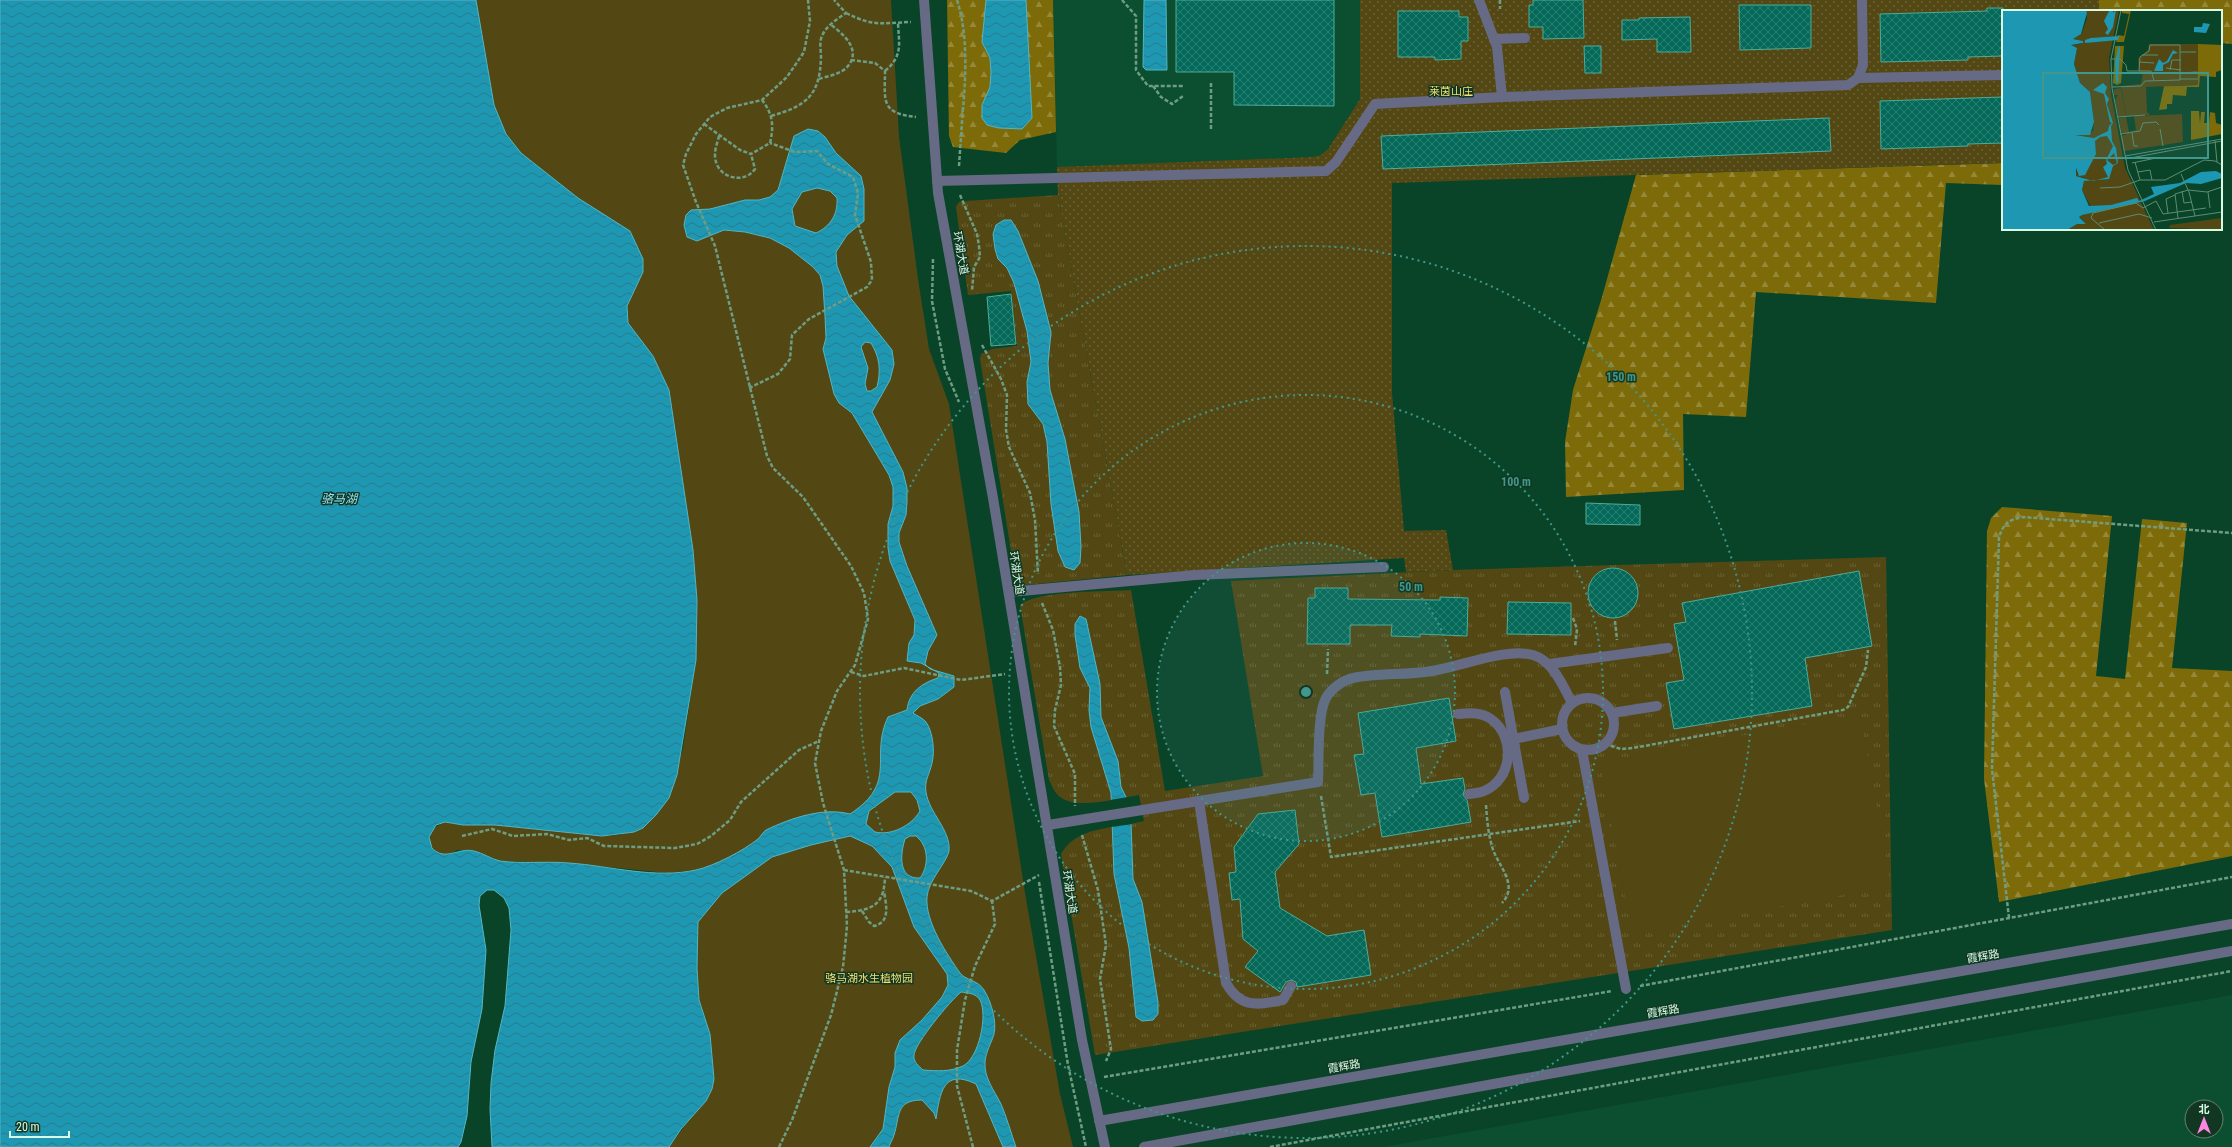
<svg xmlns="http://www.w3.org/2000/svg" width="2232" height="1147" font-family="'Roboto Condensed','Noto Sans SC',sans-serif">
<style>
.built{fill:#0b4f30;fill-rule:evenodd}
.grass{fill:url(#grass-tufts)}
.forest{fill:url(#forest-firs)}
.park{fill:#534814}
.garden{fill:url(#garden-dots)}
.water{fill:url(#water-waves);stroke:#55b5c1;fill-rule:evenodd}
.pier{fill:#0a4428}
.building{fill:url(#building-cross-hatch);stroke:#4fab98}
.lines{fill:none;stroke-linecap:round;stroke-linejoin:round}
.path{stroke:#6f9d84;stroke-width:2.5;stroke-dasharray:4 2;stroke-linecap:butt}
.minor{stroke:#666a85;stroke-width:10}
.ring{fill:none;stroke:#41978c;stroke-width:2;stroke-dasharray:2 4}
.labels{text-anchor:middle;stroke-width:3;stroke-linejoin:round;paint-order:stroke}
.park-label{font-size:11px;fill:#f8df6e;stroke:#113723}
.street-label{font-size:11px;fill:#d8fbe5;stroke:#113723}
.water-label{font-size:12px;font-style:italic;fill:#93e1f6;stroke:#113723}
.inset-road{fill:none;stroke:#5c8d74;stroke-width:1}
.view{fill:#41978c;fill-opacity:0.15;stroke:#41978c;stroke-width:2}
.inset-edge{fill:none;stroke:#d8fbe5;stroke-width:2}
.centre{fill:#41978c;stroke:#113723;stroke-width:2}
.ring-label{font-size:12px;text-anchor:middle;font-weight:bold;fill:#41978c;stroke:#113723;stroke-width:3;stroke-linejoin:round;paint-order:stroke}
</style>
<defs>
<pattern id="grass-tufts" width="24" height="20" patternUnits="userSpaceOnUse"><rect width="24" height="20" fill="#534814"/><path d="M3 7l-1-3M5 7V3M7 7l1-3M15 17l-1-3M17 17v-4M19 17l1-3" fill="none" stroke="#6b6336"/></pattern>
<pattern id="forest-firs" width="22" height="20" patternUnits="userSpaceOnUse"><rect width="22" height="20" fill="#7d6b09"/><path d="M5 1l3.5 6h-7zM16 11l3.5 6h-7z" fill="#958839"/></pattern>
<pattern id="garden-dots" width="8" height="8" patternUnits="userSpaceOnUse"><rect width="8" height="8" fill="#534814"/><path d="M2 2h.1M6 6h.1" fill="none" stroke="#6b6336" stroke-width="1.8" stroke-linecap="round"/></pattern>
<pattern id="water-waves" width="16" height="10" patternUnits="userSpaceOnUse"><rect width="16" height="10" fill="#1d97b2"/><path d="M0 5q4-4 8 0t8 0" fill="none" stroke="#2a7c8c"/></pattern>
<pattern id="building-cross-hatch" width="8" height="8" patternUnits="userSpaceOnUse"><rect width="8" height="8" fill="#056959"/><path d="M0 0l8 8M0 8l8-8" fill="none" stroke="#297f71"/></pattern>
</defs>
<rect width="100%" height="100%" fill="#0a4428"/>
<g class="built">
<path d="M1053,0h307v99l-32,50 -7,6 -8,2 -256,10z"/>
<path d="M2232,995v152h-849zM2192,1107h24v24h-24z"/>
</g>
<g class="grass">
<path d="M1058,195l69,380 -102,10 -7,-2 -3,-8 -35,-216 1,-5 11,-5 25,-3 -6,-55 -43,4 -12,-88 3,-5 7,-1z"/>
<path d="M1886,557l6,373 -797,125 -34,-201c17,-29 54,-25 83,-33l-5,-26c-20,3 -64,16 -80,1 -5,-4 -7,-11 -10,-16l-29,-175c17,-15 86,-13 111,-15l34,201 98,-15 -32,-195 222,-11z"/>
</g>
<g class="forest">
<path d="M947,0h106l3,132 -36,8 -14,13 -53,-6 -4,-11z"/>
<path d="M2099,0h133v44l-11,-1v-32h-122z"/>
<path d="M2003,163v22l-57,-2 -10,120 -180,-11 -10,125 -63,-3 1,76 -118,7 -1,-55 8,-52 29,-93 34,-122z"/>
<path d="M2002,507l110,9 -16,160 29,3 17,-160 45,4 -15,145 60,3v185l-233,46 -15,-123 3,-248 4,-13z"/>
</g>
<g class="park">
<path d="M476,0h415l8,137 19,142 11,70 20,55 76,489 35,201 13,53h-404l22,-30 23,-38 -4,-45 -11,-34 -2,-32 1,-46 24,-29 -26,-23 -29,3 -98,-10 -70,-2 -26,-11h-16l-8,5h-6l-8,-4 -6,-10 3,-12 13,-7 17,3h33l107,11 18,-1 49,-37 14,-50 13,-88 1,-60 -4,-50 -24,-160 -16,-34 -25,-33 -1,-17 16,-34 -13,-41 -52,-33 -57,-45 -15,-19 -12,-29z"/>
<path d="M1860,714l31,172 -259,48 -32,-172z"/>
</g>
<path class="garden" d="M1360,0h739v11h-96v152l-611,20v210l12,138 42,-1 7,40 -47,2 -2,-14 -277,17 -69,-380 -1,-28 256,-10 8,-2 7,-6 32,-50z"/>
<g class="water">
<path d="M0,0h476l18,105 12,29 15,19 57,45 52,33 13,28v13l-16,34 1,17 25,33 16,34 24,160 4,50 -1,60 -19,115 -8,23 -13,17 -13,13 -9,4 -32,4 -107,-11h-32l-18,-3 -9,3 -7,12 3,11c13,14 27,-1 42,3 9,2 17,8 26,10 22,3 46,0 69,2 42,3 85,16 127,7 18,-4 47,-19 62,-31 3,-3 5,-7 8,-9 25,-12 57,-23 84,-16 49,-32 19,-57 38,-97l19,-7c2,-18 15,-27 31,-32l1,-5 -18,-10 -14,-2 2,-18 5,-8 1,-15 -25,-59 -2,-13v-24l5,-18v-19l-4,-12 -37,-62 -13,-10 -5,-9 -11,-45 3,-11 -1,-22 -2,-30 -3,-11 -7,-8 -24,-19 -19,-10 -25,-6 -21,-2 -27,11 -10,-4 -3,-12 2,-10 5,-5 19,-1 35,-9h14l11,-3 8,-7 16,-54 14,-7 10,2 7,6 11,16 25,23 3,13v32l-17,14 -11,17 1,14 12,30 43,54 2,14 -4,16 -18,32 31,60 4,16v14l-1,13 -7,18v9l8,24 30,69 -9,16 -3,13 5,5 24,7v11l-16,12 -18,7 -7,7c4,3 10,5 13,9 7,10 9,29 6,41 -2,10 -8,18 -6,29 3,21 25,38 23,59 -2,11 -21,30 -22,46 -2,25 20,57 33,76 5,7 18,7 24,17 7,11 13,31 10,44 -3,10 -8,17 -9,28 -1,16 9,28 16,42 6,14 10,29 15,43h-13l-27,-63c-33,-16 -36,9 -40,35l-2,-6 -12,-13c-27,0 -22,17 -28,35 -1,4 -4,8 -5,12h-19l13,-18 6,-42 6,-20v-14l5,-13 22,-20 20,-23 6,-12 -1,-11 -33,-47 -22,-60 -20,-21 -22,-10 -39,9 -39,12 -50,36 -24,29 -1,46 2,32 11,34 4,45 -2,10 -6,12 -25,28 -12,18h-177l-2,-38 1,-26 4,-33 10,-44 6,-76 -2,-22 -5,-10 -10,-8h-7l-7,6 -1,9 7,45 -4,59 -11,53 -4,54 -6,26 -3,5h-458zM817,188l13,3 7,7c1,16 -6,28 -21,35l-21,-7 -3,-17 10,-17zM865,342l6,1c9,15 10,27 6,44l-6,4h-4l-2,-7 3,-16 -7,-21zM895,792h16l6,8 3,11c-8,14 -28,25 -45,21l-9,-8 3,-13zM910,836h6c13,10 13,30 4,42 -22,1 -20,-23 -15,-39zM961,992c6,1 15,1 19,8 8,15 -1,58 -17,66 -13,6 -26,5 -40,4 -4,-4 -10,-8 -9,-15 1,-12 37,-55 47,-63z"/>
<path d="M986,0h40l6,118 -10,11 -23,-1 -12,-3 -5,-7v-13l8,-18 1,-14 -1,-15 -8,-16z"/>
<path d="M1144,0h22l1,70h-21l-3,-3z"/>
<path d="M1004,220h7l7,11 20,50 13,51 -3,31 2,27 15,49 14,73 2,35 -1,16 -6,7 -9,-3 -7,-16 -7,-47 -4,-62 -4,-18 -15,-20 -1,-22 4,-20 -4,-31 -13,-48 -7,-15 -9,-9 -3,-10 -2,-15 3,-9z"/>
<path d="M1080,616l6,3 14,65 1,33 17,44 3,26 5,10 5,26 2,56 9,23 16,100v12l-5,6 -11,1 -6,-4 -7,-69 -15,-74 -3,-81 -20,-66 -2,-17 1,-22 -10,-20 -5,-33v-11z"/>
</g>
<path class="pier" d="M1128,797l5,27 -22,3 -1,-27z"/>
<g class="building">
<path d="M1176,0h158v106l-100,-1v-33h-58z"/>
<path d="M1533,0h50l1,38 -41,1v-12h-14v-22h4z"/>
<path d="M1739,5h72v43l-71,2z"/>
<path d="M1987,8h16v48l-35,1v3l-87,2 -1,-48 107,-3z"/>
<path d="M1398,11h61v6h9v24h-7v18l-26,1v-3h-37z"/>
<path d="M1690,17l1,35h-34v-13l-35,1v-20h17v-2z"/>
<path d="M1584,46h17v27h-16z"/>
<path d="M2003,97v46l-35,1v2l-87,3 -1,-48z"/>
<path d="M1829,118l2,33 -448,18 -2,-33z"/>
<path d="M1011,294l5,50 -25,2 -4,-49z"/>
<path d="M1586,503l54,2v20l-54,-1z"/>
<circle cx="1613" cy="593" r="25"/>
<path d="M1859,571l13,75 -67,12 7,48 -138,23 -8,-46 18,-3 -10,-56 12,-2 -4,-19z"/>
<path d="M1315,588h33v11l92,1v-3l28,1 -1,38 -47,-2v3l-29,-1 1,-11h-42v19h-43l1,-46h7z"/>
<path d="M1508,602l63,1v32l-64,-1z"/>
<path d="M1449,698l7,43 -40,7 5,36 42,-6 2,11 -2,6 4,5 4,22 -89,15 -7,-44 -14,2 -7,-40 10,-1 -6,-41z"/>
<path d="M1295,810l4,34 -24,28 5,36 47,28 37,-6 7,45 -74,12 -1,-5 -5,-2 -5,2 -6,10 -35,-25 13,-16 -15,-12 -3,-40 -8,1 -3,-27 7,-1 -2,-25 24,-33z"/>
</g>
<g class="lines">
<g class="path">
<path d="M957,0c11,34 9,74 6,109"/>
<path d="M1122,0l14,16v54l12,16h35"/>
<path d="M1500,0v9"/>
<path d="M846,13c28,14 35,10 65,9"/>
<path d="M851,60l24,3 10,8c0,30 -5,42 31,46"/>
<path d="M885,71c18,-15 14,-27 13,-48"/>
<path d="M819,79c9,-3 23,-5 29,-13 14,-17 -6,-33 -18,-42"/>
<path d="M1211,83v48"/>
<path d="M1153,86l8,11 11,7 11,-8"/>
<path d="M771,116c35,-10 49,-20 50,-59 0,-6 -2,-15 1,-21 4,-10 15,-17 24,-23l-12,-13"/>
<path d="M704,124l36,26 11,4 19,-11c4,-17 3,-29 -8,-43"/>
<path d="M719,136c-1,5 -4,12 -4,18 -1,23 28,32 40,15l-4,-15"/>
<path d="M959,166l4,-59"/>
<path d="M960,195l17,39 2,12 1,11 -6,10 -2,24"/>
<path d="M933,259l-1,42 13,68 14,33"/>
<path d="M982,345l19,34 6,16 -1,35 3,17 21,46 5,27 3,54"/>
<path d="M749,388l29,-14 12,-15 2,-24 17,-16 58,-32 5,-7 -1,-18 -16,-47 3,-22 -5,-16 -25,-13 -11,-13 -22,1 -25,-9"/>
<path d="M1042,603l11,27 7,37 1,18 -6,25 -1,16 21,48v32"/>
<path d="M1573,618l4,11 -2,18"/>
<path d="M1615,621l2,19"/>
<path d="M851,672l13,4 40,-8 57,12 44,-6"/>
<path d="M1327,674l1,-25"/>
<path d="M1605,744l16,5 12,-1 210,-38 5,-3 18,-40 2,-17"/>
<path d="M1321,796l10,61 249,-36"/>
<path d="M1486,805c1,14 2,28 6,41 4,18 28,38 10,57"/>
<path d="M1082,835l16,55 8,55 -6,34 11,70 -5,12"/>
<path d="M462,836l30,-7 21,7 34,-2 22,6 18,-2 17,8 71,2 22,-4 14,-8 19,-16 11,-18 58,-52 20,-9"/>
<path d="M844,870l127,21 21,10 47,-26"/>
<path d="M1039,882l29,183 18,82"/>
<path d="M862,911l7,11 5,4c17,-4 12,-21 10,-35"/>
<path d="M846,912c27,-2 38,-7 39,-35"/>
<path d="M2009,918l-17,-149 7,-232c5,-14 9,-17 24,-20l209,16"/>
<path d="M1640,986l592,-109"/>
<path d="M1104,1077l508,-86"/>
<path d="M779,1147l13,-27 39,-105 12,-48 4,-41 -3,-56 -21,-67 -8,-40 6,-32 16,-40 18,-26 13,-46 -4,-26 -13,-27 -48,-69 -30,-29 -6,-12 -52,-210 -19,-44 -13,-37 3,-11 10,-20 14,-17 17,-9 35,-8 25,-23 17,-25 6,-31 -2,-21"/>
<path d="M973,1147l-16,-61v-36l8,-50 10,-34 20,-42 -3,-23"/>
<path d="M1270,1147l962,-176"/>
</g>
<g class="minor">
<path d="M924,0l14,193 55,305 89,542 23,107"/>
<path d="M1479,0l18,47 5,50"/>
<path d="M1494,39l31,-1"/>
<path d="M1858,78l145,-3"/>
<path d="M937,181l389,-10 10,-9 39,-58 127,-7 346,-12 10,-7 5,-13 -1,-65"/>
<path d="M1009,592l186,-17 189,-8"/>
<path d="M1549,664l119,-16"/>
<path d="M1505,692l19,106"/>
<circle cx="1588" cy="724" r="26"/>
<path d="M1612,713l45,-7"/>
<path d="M1458,714c11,-1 23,-2 33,5 25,18 22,60 -7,72 -4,2 -10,2 -15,3"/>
<path d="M1509,740l53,-11"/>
<path d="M1582,750l44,239"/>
<path d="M1199,801l27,182c15,26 31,22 57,17l8,-14"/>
<path d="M1048,825l270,-43c1,-20 -1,-68 8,-84 5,-9 17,-18 27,-20 23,-5 49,-3 72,-6 31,-3 79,-25 108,-17 20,6 30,31 39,48"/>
<path d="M1099,1121l1133,-197"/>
<path d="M1144,1147l1088,-196"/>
</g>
</g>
<circle cx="1306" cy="692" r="149" fill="#41978c" fill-opacity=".12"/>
<g class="ring">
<circle cx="1306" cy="692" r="149"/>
<circle cx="1306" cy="692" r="297"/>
<circle cx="1306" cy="692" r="446"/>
</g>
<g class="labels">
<g class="park-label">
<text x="1451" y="95">莱茵山庄</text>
<text x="869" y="982">骆马湖水生植物园</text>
</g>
<g class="street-label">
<text transform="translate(961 253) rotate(80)" y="4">环湖大道</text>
<text transform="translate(1017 573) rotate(81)" y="4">环湖大道</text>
<text transform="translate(1070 892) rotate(81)" y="4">环湖大道</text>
<text transform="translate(1983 956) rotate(-10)" y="4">霞辉路</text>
<text transform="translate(1663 1011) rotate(-10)" y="4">霞辉路</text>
<text transform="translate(1344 1066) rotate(-10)" y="4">霞辉路</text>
</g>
<g class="water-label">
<text x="339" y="503">骆马湖</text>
</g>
</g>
<g transform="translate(2002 10)">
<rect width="220" height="220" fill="#0a4428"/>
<path d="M119,78l5,28h-8l-3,-16 3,-5h-4v-6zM180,104l1,28 -59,9 -3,-15 6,-2 -6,-2 -2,-14 7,-1 3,15 7,-2 -2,-14zM220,208v12l-53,-2 1,-3z" fill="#534814"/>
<path d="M120,0h9l-7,32h-8l2,-7 6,1 5,-22 -7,-1zM196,34l24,1v25l-6,2v5l-16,-1 -1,11h-12l-1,9 -13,-1 -1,9h-5v5l-8,1 5,-24 34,-1zM113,36h9l-3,37 -4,2 -4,-2zM189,101h8l1,12 1,-11h4l-1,11h5l1,-11 5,1 1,10 6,2v9l-31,6z" fill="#7d6b09"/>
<path d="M84,0h33l-10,48 2,36 14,74 29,62h-87l10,-6h9l-7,-8 14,-5 -11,-21 3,-12 -9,-2 -1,-5 1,-3 1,6 9,-4 10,-16 -2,-16 -19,-3h12l6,-4 1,-9 -4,-30 -10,-9 -6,-19 3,-16 -7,-3 12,-1 1,-3 -10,-2 9,-6 5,-15zM178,116l3,13 -19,3 -3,-12z" fill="#534814"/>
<path d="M147,34h49v41l-52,2 1,25 3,3 -24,1 -5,-30 20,-2 2,-12h-4l-1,-13 10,-9z" fill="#534814"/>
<path d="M0,0h84l1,3 -6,21 -8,5 10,2v2l-12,2 6,3 -3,16 6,19 10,9 4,30 -4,13h-15l19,3 14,-7 1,-5 3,-3 -2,-1 -6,-28 -11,-4 10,-7 4,4 -2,6 4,6 -2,5 6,19 -2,3 1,15 4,7 2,15 -5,3 -4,13 -25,2 -2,9 7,16 22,-1 26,-7 2,3 15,-7 -3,-7 29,-4 21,-11 15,-1 6,3v4l-21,6 -15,-1 -41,18 -63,14 -3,2 7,7h-9l-10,6h-65zM105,126l6,10 -7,14 1,4 -4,3 5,10 -15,4 -17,-5v-8l3,8 6,-1 11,-21 -1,-13 5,-4zM112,143l3,10 -4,2 -6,-5zM111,0v3l3,-3 -3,17 -5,8 -3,-2 3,-4 -4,-8 5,-10zM201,13l7,1 -4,9 -12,-1v-5h8zM117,26l-1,4 -33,3v-3l6,-2zM117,35l1,4 -2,34 -2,-1 -1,-20zM171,40l5,3 -5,1 -4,8 -6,3v6h-9l5,-12 4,4 4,-2z" fill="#1d97b2" fill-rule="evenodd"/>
<path class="inset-road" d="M119,0l-10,49 1,29 16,82 28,60M178,42h16M140,45h16M109,49h9l6,6 1,6h24l3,9M137,52l15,1M164,58l15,2M168,60l2,-10h9M179,63l16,-1M178,69h18M110,77l29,-1 4,-5 35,-1v-35h-30l-1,6 -9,6 -1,14M115,107l28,-2M158,119l3,17M130,123l2,13h4M118,124l20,-3 3,-8 13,-1 3,3M213,131l2,21M123,146l97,-17M123,149l97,-18M133,152l5,18M130,153l24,-5M136,162l12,-2 2,10M179,164l8,18 6,24M98,178l20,-1 20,-7h25l39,-20 11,1 7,4M186,180l19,2 15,-5M180,181l2,12 8,-1M206,182l2,16M166,203l-2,-14 9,-4M176,208l-3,-24 13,-4M152,212l68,-10M97,213l40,-9 13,4M103,220l-14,-12 2,-5 43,-10 7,5 13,-7 7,13 43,-6"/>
<path class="view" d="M41,63h165v85h-165z"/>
<rect width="220" height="220" class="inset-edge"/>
</g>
<circle cx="1306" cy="692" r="6" class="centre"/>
<g class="ring-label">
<text x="1621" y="381">150 m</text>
<text x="1516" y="486">100 m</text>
<text x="1411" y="591">50 m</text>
</g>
<g transform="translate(2204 1119)"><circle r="19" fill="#113723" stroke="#618571"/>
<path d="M0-3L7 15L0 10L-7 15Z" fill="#fe86e0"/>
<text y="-6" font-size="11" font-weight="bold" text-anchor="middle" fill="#d8fbe5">北</text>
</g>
<path d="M10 1131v6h59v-6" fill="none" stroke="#d8fbe5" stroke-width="2"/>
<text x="16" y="1131" font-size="12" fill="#d8fbe5" stroke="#113723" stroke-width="3" paint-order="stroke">20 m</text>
</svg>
